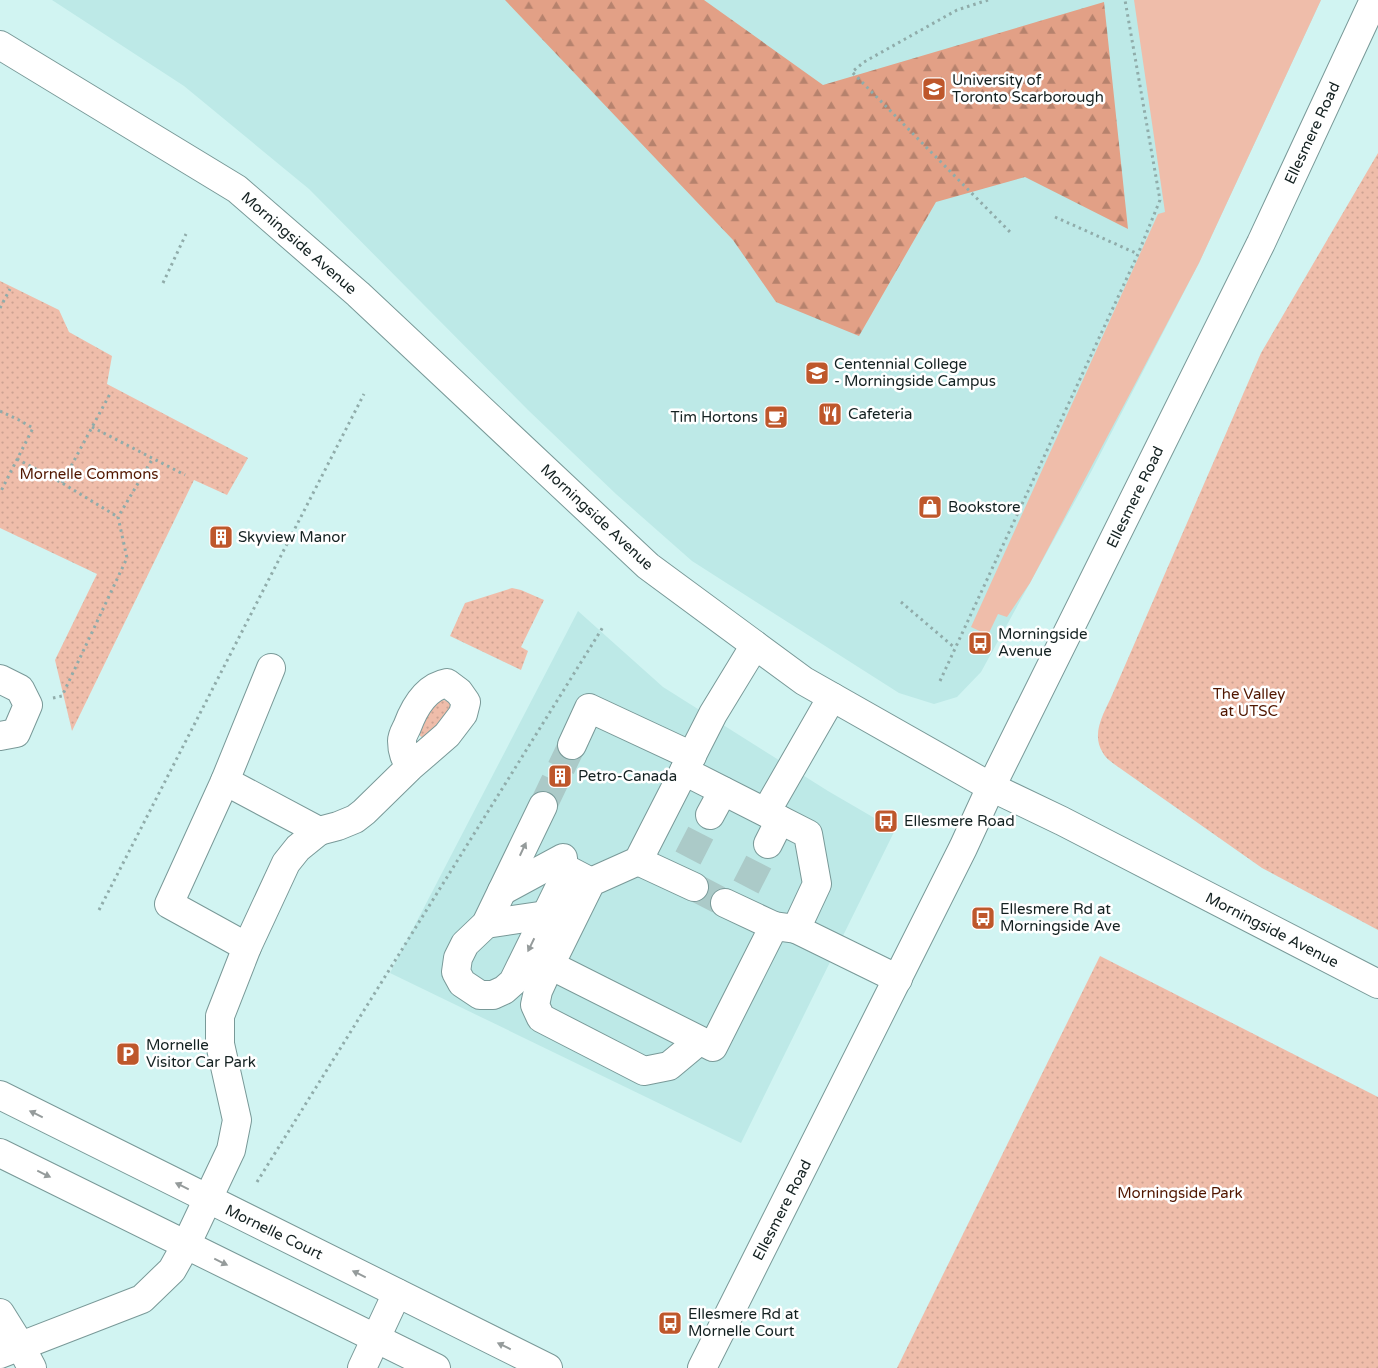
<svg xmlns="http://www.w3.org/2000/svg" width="1378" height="1368" font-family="'Varela Round',sans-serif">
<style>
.built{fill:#bde9e7}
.grass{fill:#efbdaa}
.forest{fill:url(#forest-firs)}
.park{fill:url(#park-dots)}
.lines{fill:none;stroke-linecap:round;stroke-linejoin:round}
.minor-tunnel{stroke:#abcac8;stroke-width:28;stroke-dasharray:28 14;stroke-linecap:butt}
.minor-casing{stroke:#799998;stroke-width:30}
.major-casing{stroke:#799998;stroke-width:30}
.path{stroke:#90acaa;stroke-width:3;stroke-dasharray:2.5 4;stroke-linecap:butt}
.minor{stroke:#fff;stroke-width:28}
.major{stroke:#fff;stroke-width:28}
.oneway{fill:#959b9b}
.labels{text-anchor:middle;stroke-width:5;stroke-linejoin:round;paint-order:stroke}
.poi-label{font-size:15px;fill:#142121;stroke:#fff;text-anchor:start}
.street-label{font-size:15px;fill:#142121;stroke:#fff}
.park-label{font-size:15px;fill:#511700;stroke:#fff}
</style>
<defs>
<pattern id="forest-firs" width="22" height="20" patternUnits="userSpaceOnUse" patternTransform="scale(1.25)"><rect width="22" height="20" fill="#e2a086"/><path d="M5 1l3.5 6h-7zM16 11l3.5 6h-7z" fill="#b6826d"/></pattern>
<pattern id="park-dots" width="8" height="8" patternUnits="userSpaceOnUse" patternTransform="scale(1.25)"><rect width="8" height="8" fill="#efbdaa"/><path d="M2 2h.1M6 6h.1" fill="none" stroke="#cca292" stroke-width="1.8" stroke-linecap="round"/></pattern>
</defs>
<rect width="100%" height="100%" fill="#d1f4f2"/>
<g class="built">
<path d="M52,0h1269l-122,263 -108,209 -110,200 -24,25 -23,7 -35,-11 -207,-132 -76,-67 -88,-84 -219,-221 -125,-103z"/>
<path d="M578,611l85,76 165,104 67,39 -154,313 -351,-170z"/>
</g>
<path class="grass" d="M1134,0h187l-122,263 -169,320 -23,34 -9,-3 -10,21 -17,-8 187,-413 7,-2z"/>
<path class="forest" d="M505,0h199l119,85 281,-83 24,227 -103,-52 -89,25 -77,134 -83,-34 -43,-62z"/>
<g class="park">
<path d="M1378,153v777l-116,-62 -148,-104c-4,-3 -9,-7 -11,-11 -13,-20 2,-41 10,-60l148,-340z"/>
<path d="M0,281l59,29 10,22 43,24 -5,28 141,74 -21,37 -33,-15 -122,251 -17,-71 42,-86 -97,-46z"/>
<path d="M512,588l9,2 23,10 -23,47 7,4 -7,19 -71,-34 15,-33z"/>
<path d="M441,700l13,1 3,8 -33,30 -6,-5 12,-28z"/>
<path d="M1100,956l278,141v271h-481z"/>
</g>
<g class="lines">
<g class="minor-tunnel">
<path d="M543,806l29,-61"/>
<path d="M688,858l22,-43"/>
<path d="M694,887l31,16"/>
<path d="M746,887l22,-43"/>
</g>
<g class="minor-casing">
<g id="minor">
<path d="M755,645l-42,69 -29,57 124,63 9,50 -21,45 102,50"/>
<path d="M0,679l20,10 8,16 -12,28 -16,3"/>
<path d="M572,745l17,-37 103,48"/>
<path d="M684,771l-46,90 -47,21 -41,83 163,82 61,-121 22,3"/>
<path d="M543,806l-57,118 -21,20 -7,14 -2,14 6,11 18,12h13l11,-5 9,-8 55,-112 23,12"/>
<path d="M766,812l66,-115"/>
<path d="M710,815l13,-24"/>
<path d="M319,831l19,-5 17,-7 9,-7 46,-45 37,-32 16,-21 3,-12 -7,-10 -12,-9c-22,4 -33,25 -40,44 -2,4 -5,9 -5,14 0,11 3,17 8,26"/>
<path d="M768,844l12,-24"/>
<path d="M638,861l56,26"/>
<path d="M502,891l61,-33"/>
<path d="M725,903l49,23"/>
<path d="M486,924l60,-9"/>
<path d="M247,947l-78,-43 56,-123 46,-113"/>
<path d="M550,965l-12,26 -3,14 6,13 103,53 25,-5 30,-25"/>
<path d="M0,1095l548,273"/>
<path d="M0,1153l436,215"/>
<path d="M0,1313l20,32 12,23"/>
<path d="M0,1354l142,-55 30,-29 14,-25 45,-95 6,-30 -17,-76v-28l27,-69 39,-84 12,-15 21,-17 -94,-50"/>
<path d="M362,1368l35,-75"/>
</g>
</g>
<g class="major-casing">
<g id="major">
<path d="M0,45l237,144 121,105 290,272 156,115 187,106 71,34 316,163"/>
<path d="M702,1368l261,-520 28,-61 270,-544 113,-243"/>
</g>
</g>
<g class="path">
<path d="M988,0l-31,10 -93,52 -12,10 158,160"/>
<path d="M1055,217l83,37"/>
<path d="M163,283l23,-49"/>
<path d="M0,308l10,-19"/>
<path d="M0,411l19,9 14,8 -32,63"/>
<path d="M92,427l93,48"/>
<path d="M17,459l45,24 56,34"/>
<path d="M62,483l49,-91"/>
<path d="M901,602l54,46"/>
<path d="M940,681l198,-427 22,-54 -35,-200"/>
<path d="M53,698l9,-2 65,-138 -9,-41 35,-59"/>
<path d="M99,910l265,-516"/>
<path d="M257,1182l346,-555"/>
</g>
<use href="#minor" class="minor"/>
<use href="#major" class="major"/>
</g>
<defs><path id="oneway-solid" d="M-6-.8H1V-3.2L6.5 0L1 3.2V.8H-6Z" transform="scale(1.25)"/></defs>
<g class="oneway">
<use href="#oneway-solid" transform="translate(523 849) rotate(-65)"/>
<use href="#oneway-solid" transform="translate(531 945) rotate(116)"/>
<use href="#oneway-solid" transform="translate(36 1114) rotate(-154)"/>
<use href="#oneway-solid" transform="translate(44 1174) rotate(26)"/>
<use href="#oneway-solid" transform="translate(182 1186) rotate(-154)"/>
<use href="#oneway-solid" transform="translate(221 1262) rotate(26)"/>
<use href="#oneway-solid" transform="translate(359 1274) rotate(-154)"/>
<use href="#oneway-solid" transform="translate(504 1346) rotate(-154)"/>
</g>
<defs>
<g id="university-square" transform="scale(1.25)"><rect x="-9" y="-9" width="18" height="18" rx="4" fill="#be572b" stroke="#fff"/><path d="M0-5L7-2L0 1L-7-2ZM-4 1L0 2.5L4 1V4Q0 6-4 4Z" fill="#fff"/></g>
<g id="restaurant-square" transform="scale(1.25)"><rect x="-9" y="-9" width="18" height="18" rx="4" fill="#be572b" stroke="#fff"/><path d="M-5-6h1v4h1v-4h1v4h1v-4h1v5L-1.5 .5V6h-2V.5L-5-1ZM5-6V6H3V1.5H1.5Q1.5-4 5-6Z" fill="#fff"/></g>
<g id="cafe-square" transform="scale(1.25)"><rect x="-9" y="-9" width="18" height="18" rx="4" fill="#be572b" stroke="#fff"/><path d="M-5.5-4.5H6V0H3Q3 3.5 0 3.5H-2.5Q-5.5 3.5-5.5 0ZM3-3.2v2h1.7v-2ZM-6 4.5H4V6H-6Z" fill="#fff"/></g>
<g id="shop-square" transform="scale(1.25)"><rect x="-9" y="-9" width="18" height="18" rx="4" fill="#be572b" stroke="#fff"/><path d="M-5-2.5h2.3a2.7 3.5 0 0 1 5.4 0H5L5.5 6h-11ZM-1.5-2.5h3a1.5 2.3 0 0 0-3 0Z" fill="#fff"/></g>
<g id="building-square" transform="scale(1.25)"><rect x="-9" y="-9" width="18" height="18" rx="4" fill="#be572b" stroke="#fff"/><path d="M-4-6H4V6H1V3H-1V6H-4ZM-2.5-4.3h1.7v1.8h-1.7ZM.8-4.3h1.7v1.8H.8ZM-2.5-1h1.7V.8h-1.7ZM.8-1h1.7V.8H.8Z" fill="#fff"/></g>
<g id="bus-square" transform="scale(1.25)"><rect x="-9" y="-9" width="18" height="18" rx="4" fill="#be572b" stroke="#fff"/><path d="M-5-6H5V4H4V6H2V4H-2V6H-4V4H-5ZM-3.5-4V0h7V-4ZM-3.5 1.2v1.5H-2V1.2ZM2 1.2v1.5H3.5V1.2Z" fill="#fff"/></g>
<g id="parking-square" transform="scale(1.25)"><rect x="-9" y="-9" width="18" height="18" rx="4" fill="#be572b" stroke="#fff"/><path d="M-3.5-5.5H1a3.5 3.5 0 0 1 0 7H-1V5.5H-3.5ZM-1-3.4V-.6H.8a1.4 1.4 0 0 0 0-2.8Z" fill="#fff"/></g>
</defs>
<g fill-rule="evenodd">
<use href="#university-square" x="934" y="89"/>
<use href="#university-square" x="817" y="373"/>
<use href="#restaurant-square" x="830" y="414"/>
<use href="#cafe-square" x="776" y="417"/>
<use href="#shop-square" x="930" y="507"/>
<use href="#building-square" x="221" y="537"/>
<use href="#bus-square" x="980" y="643"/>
<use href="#building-square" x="560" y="776"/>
<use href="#bus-square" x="886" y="821"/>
<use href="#bus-square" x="983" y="918"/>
<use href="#parking-square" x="128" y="1054"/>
<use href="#bus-square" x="670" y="1323"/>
</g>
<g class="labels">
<g class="poi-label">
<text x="952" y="85">University of<tspan x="952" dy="17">Toronto Scarborough</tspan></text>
<text x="834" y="369">Centennial College<tspan x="834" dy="17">- Morningside Campus</tspan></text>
<text x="848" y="419">Cafeteria</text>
<text x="758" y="422" text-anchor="end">Tim Hortons</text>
<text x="948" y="512">Bookstore</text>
<text x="238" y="542">Skyview Manor</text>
<text x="998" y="639">Morningside<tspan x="998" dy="17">Avenue</tspan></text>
<text x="578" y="781">Petro-Canada</text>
<text x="904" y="826">Ellesmere Road</text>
<text x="1000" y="914">Ellesmere Rd at<tspan x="1000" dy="17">Morningside Ave</tspan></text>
<text x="146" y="1050">Mornelle<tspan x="146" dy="17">Visitor Car Park</tspan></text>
<text x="688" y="1319">Ellesmere Rd at<tspan x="688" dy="17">Mornelle Court</tspan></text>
</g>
<g class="street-label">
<text transform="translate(1312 133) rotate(-65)" y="5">Ellesmere Road</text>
<text transform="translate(299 243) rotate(41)" y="5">Morningside Avenue</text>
<text transform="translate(1135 497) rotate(-64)" y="5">Ellesmere Road</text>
<text transform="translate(597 517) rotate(43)" y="5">Morningside Avenue</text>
<text transform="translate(1272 930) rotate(27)" y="5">Morningside Avenue</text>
<text transform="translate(782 1210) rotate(-63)" y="5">Ellesmere Road</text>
<text transform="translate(274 1232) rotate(26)" y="5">Mornelle Court</text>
</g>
<g class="park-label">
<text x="89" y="479">Mornelle Commons</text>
<text x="1249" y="699">The Valley<tspan x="1249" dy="17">at UTSC</tspan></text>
<text x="1180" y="1198">Morningside Park</text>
</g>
</g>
</svg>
